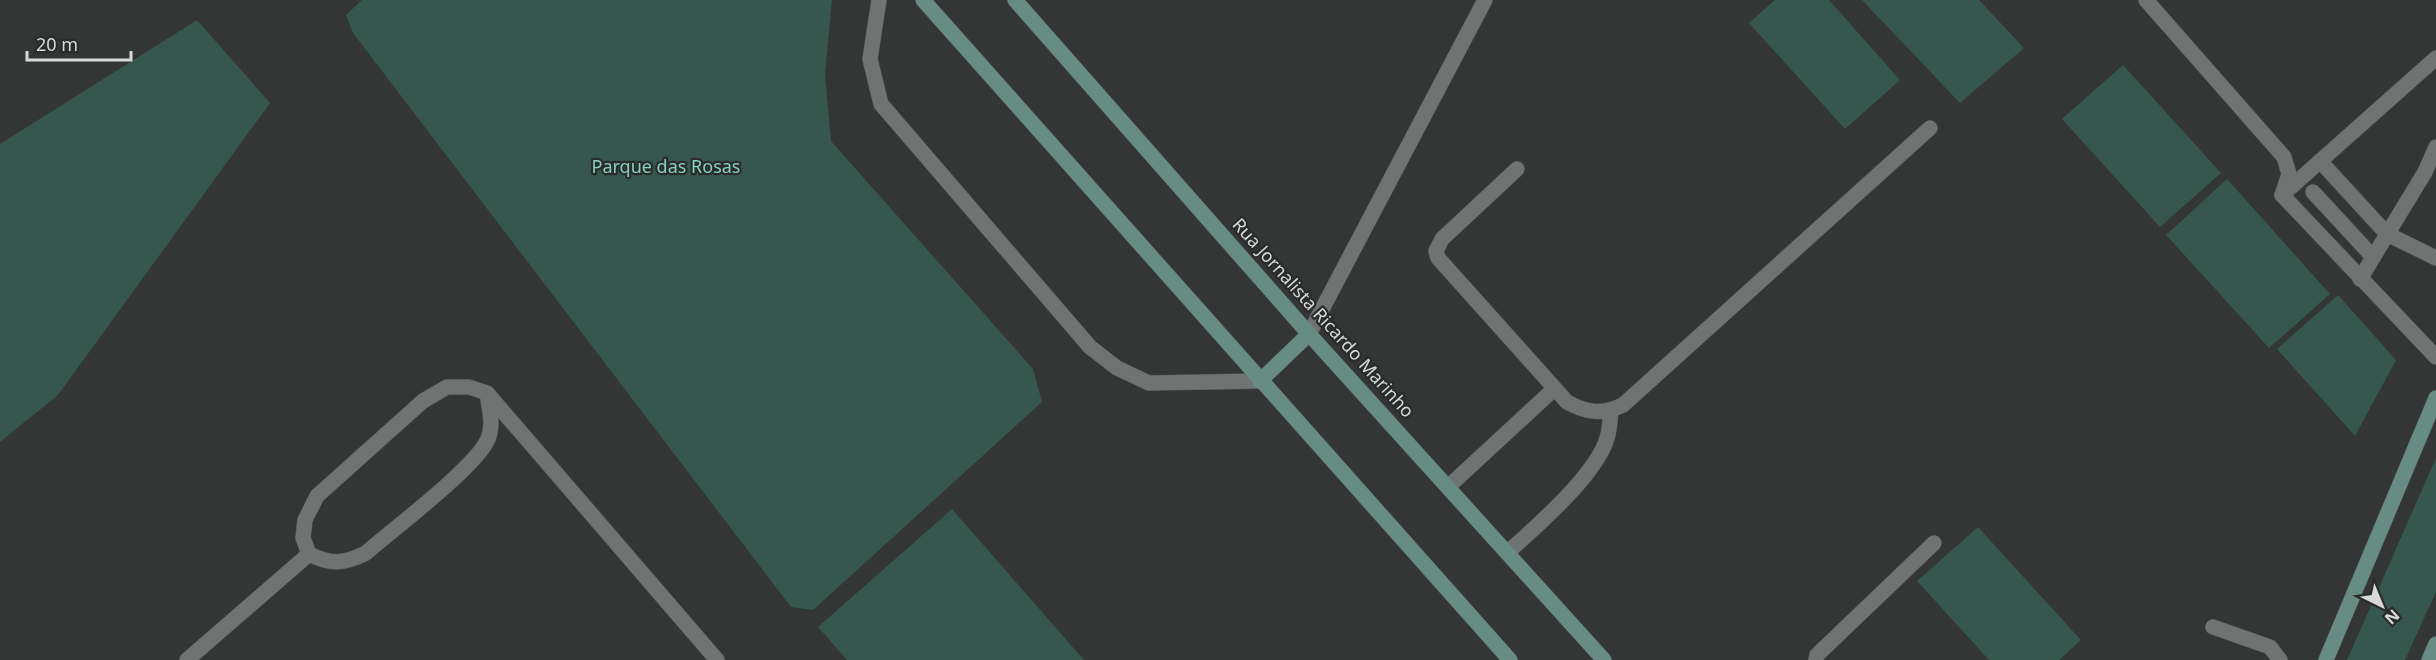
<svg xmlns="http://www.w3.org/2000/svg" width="2436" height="660" font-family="'Noto Sans',sans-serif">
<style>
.green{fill:#35574e}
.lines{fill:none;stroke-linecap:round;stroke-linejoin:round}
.lane-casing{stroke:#4f5251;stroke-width:16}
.street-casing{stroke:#4f5251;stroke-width:16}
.secondary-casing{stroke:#4f5251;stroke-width:16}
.lane{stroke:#6f7472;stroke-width:15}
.street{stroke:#6f7472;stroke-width:15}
.secondary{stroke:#668c83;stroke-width:15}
.labels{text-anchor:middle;stroke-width:4.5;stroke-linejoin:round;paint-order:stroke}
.park-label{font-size:18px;fill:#88d1be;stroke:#292c2b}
.street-label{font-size:18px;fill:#d7d9d8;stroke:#292c2b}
</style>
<rect width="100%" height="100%" fill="#333635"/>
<g class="green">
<path d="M362,0h470l-7,75 6,66 202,228 9,33 -229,208 -22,-3 -438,-574 -7,-18z"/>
<path d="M1775,0h54l71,80 -55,49 -96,-106z"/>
<path d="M1862,0h117l45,48 -64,55z"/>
<path d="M197,20l73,83 -212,292 -58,47v-298z"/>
<path d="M2123,65l98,108 -61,54 -98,-108z"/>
<path d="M2227,179l103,115 -61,54 -103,-113z"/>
<path d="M2338,295l58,65 -41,76 -78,-87z"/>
<path d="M2436,458v134l-31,68h-58z"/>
<path d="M952,509l132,151h-237l-29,-33z"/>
<path d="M1978,527l103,113 -22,20h-70l-72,-79z"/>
</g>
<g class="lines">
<g class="lane-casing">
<g id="lane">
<path d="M879,0l-9,59 11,45 209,243 27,21 32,15 111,-2"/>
<path d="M2146,0l138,157 5,17 -7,21 154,162"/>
<path d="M2320,161l67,73 49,24"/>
<path d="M1517,169l-75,70 -6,12 2,7 129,144c20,11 35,13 56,3l307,-277"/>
<path d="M2313,192l60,65"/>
<path d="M2282,195l154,-137"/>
<path d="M2360,279l65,-107 11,-25"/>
<path d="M1309,334l176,-334"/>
<path d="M1448,487l106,-98"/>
<path d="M1508,552c28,-25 89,-78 99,-114 3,-9 3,-19 4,-28"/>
<path d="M2213,627l57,20 10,13"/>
<path d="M1816,660l1,-5 117,-112"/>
</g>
</g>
<g class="street-casing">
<g id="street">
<path d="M487,393c2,15 7,32 1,46 -12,28 -96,91 -122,114 -22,11 -35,12 -57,1l-6,-16 2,-18 12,-24 106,-95 24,-14h22l18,6 230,267"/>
<path d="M187,660l122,-106"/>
</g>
</g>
<g class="secondary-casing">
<g id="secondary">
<path d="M923,0l587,660"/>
<path d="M1015,0l294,334 295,326"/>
<path d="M1260,381l49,-47"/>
<path d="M2326,660l110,-262"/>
<path d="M2429,660l7,-16"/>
</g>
</g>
<use href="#lane" class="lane"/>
<use href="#street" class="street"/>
<use href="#secondary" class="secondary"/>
</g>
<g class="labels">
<g class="park-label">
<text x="666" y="173">Parque das Rosas</text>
</g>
<g class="street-label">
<text transform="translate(1323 318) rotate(48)" y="6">Rua Jornalista Ricardo Marinho</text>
</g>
</g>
<g transform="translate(2382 606) rotate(137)" stroke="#292c2b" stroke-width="4.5" paint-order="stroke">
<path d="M0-4.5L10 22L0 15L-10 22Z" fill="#d7d9d8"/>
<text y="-9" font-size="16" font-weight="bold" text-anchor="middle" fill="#d7d9d8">N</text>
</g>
<path d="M27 51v9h104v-9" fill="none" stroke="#d7d9d8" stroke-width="3"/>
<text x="36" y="51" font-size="18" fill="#d7d9d8" stroke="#292c2b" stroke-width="4.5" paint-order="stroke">20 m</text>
</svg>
